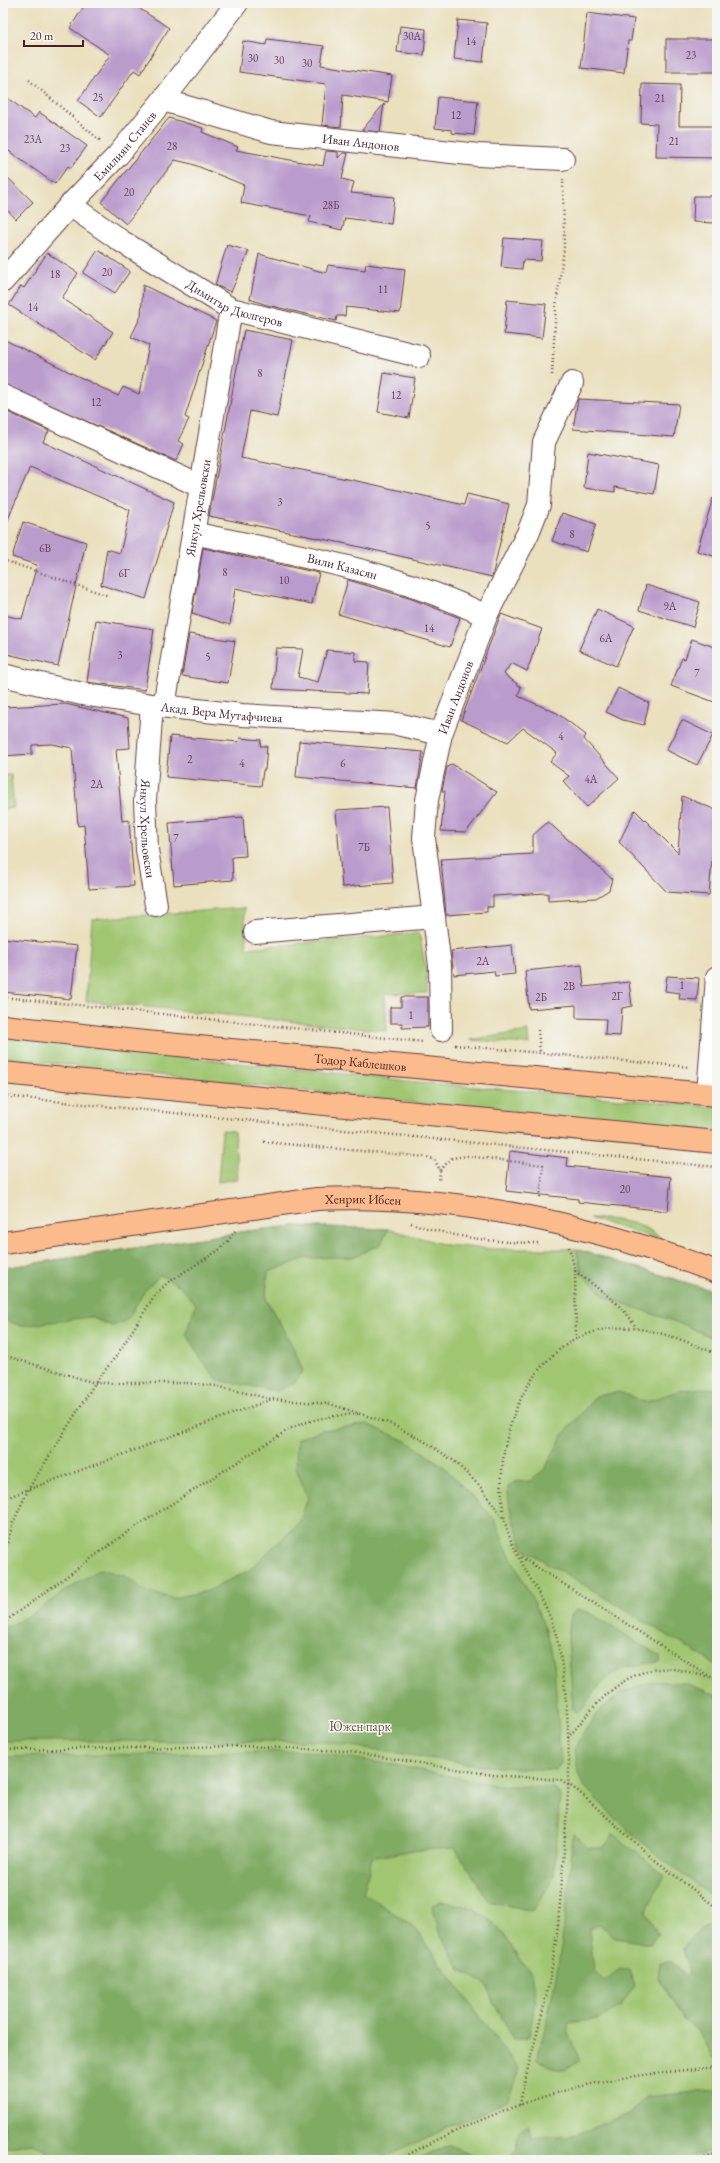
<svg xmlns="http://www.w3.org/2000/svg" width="720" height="2163" font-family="'EB Garamond',serif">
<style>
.green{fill:#a0c672;stroke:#75724e}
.forest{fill:#80ab64;stroke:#656548}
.building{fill:#ba9ccc}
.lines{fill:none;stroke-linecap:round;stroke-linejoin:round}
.minor-casing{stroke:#623c41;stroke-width:24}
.major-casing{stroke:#623c41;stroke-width:24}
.path{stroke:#623c41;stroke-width:2.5;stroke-dasharray:1 3;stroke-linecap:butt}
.minor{stroke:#fff;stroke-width:22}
.major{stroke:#fbbb8c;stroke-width:22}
.labels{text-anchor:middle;stroke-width:3;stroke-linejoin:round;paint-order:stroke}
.number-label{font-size:11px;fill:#663e53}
.street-label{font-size:13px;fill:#4a1f2b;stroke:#f6f6f2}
.park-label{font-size:13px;fill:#645140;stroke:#f6f6f2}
</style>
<rect width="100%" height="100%" fill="#f6f6f2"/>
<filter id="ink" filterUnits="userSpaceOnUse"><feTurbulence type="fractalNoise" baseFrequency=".025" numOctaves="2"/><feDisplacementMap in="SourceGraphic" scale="8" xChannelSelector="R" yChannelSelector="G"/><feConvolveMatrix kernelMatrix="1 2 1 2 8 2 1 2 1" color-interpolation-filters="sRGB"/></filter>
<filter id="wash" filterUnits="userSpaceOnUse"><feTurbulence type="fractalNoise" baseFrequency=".012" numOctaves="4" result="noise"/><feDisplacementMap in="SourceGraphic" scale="16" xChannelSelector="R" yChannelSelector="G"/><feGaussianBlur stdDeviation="0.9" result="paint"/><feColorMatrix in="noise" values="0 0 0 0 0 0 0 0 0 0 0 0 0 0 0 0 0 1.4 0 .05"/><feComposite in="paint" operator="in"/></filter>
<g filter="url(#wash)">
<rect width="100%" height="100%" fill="#eae0bd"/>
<g class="green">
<path d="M3,775h8l3,33 -11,1z"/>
<path d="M244,908l3,40 172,-15 7,36 1,24 -42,1 2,37 -301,-30 6,-82z"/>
<path d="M528,1031l1,13 -59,-4z"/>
<path d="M3,1038l424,45 290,24v24l-309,-29 -405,-44z"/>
<path d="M222,1130l12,1 4,48 -20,3z"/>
<path d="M589,1218c26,1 55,3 75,23z"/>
<path d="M293,1226l95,3 58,16 46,4h84l141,43v868h-714v-892l245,-37z"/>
</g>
<g class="forest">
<path d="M293,1226l95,3 -7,15 -28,13 -47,1 -38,14 -2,27 28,50 9,22 -8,12 -18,8 -59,-11 -16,-19 -16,-28 10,-29 -16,-18 -20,-11 -16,17 -17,28 -15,6 -22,-9 -69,9 -18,-7v-51l245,-37z"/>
<path d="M576,1249l141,43v48l-33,-15 -79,-28 -23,-23z"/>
<path d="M702,1388l15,1v276l-193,-116c-9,-21 -16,-39 -16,-62l7,-5 16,-1 13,-11 19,-35 33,-39 23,-4 26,10 33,-11z"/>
<path d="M367,1424l41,18 35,24 52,54 12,30 28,54 13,32 6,28 7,99 -5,7 -74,-4 -164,-25h-315v-112l33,-17 33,-24 31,-19 25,7 22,16 26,6 35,-7 40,-20 51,-48 9,-25 -12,-30 1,-29 25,-9z"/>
<path d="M577,1610l11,2 72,44v6c-44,3 -55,13 -79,49l-5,2 -3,-3 -5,-72 3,-23z"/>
<path d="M652,1681l32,2 33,12v205l-60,-45 -33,-28 -41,-42 -5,-12 -3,-25 4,-9 21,-29 22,-17z"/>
<path d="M307,1751l93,15 94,19 61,3 5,7 -6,82 -21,34 -44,-10 -34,-53 -46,3 -37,7 -9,35 49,32 107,144 -11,31 -130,60h-331l-3,-11 -12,-6 -29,5v-391z"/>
<path d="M573,1833l15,15h15l11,-14 50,41 -18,37 12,22 -8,10 -34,-6 -17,-14 -10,5 5,41 10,11 16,-12 9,1 5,16 -13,20 -23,13 -30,4 1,13 11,24 -15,10 -14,-2 -14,-9c21,-77 31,-146 36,-226z"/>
<path d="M441,1901l33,7 29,24 17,28 11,13 5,29 -8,35 -14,2 -20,-35 -8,-20 -26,-14 -21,-39 -7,-26z"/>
<path d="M717,1921v136l-4,1 -15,-26 -13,-10 -27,-43 2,-17 11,-1 15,17 3,-6 -6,-24c10,-14 18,-21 34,-27z"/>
<path d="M717,2090v61l-23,3 -8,6h-184l8,-3 8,-8c-1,-12 -2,-18 10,-24l3,13 43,-3 57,-22 14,-16z"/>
<path d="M450,2145l21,10 15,2 8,3h-76z"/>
</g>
<g id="blocks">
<g class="building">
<path d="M86,3h45l38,25 -29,46 -6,-4 -33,47 -23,-16 32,-46 -40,-27z"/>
<path d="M587,13l47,6 -3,22h-3l-4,32 -43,-5z"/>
<path d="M458,20l29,3 -4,39 -29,-3z"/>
<path d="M400,26l26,3 -2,26 -27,-3z"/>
<path d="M267,39l57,7 -3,19 71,11 -4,26 -45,-7 -2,32 -19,-2 4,-41 -87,-12 4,-31 23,4z"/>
<rect x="666" y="39" width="50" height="33"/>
<path d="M642,84l38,1 -1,41h38v32l-61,-1 1,-33 -16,-1z"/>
<path d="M3,95l32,23 4,-6 48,34 -16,22 -3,-2 -13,18 -52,-37z"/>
<path d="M438,97l40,4 -4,34 -22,-2v-3l-17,-2z"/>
<path d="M384,104l-4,28 -18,-2z"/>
<path d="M169,118l34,10 -1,4 36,15 -2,3 87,16 3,-15 12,1v6l5,-5h5l-6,26 12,3 -3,11 43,4 -3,27 -46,-6 -3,12 -33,-8 2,-6 -70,-13 3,-18 -52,-21 -17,-4 -49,64 -25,-22z"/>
<path d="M3,173l30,29 -17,17 -13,-14z"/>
<path d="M694,196h23v27l-24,-1z"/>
<path d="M504,238l39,3 -2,20 -18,-1 -1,9 -21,-2z"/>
<path d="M227,245l22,6 -18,41 -16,-7z"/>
<path d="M98,250l32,21 -15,22 -32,-20z"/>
<path d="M47,253l31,20 -16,25 51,34 -18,28 -86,-55 12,-19 3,2z"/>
<path d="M259,254l67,19 2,-8 37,5 1,-6 39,5 -5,44 -54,-6 -1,9h-8l-1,5 -69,-16 -17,-6z"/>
<path d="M143,285l73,36 -31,96 4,2 -11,22 6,3 -8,17 -173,-77v-45l115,57 5,-9 16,7 10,-49 -18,-8 10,-21z"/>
<path d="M507,300l39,4 -4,34 -38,-4z"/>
<path d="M244,330l49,10 -16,77 -27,-6 -9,47 121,24 102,23 3,-11 42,10 -17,73 -145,-33 -138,-28z"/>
<path d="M384,373l31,5 -6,40 -31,-6z"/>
<path d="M578,399l101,5 -5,33 -101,-8z"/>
<path d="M3,410l46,21 -6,11 131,60 -28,97 -45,-14 6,-36 13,4 10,-43 -100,-43 -27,64z"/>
<path d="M588,452l71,13 -5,29 -39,-7v5l-31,-4z"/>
<path d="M713,498h4v59l-20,-6z"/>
<path d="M562,513l34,11 -9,28 -35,-11z"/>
<path d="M23,522l63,20 -28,124 -55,-13v-38l19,4 15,-54 -25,-8z"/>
<path d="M203,548l116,25 -7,31 -77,-16 -5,37 -38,-12z"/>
<path d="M348,580l64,19 48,19 -10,29 -112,-33z"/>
<path d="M646,585l54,17 -7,25 -54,-17z"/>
<path d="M597,609l37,17 -18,40 -37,-16z"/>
<path d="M501,614l41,15 -15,42 -16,-8 -7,11 17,13 -3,9 39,17 29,22 -2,4 35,39 -32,29 -24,-26 6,-5 -19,-14 7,-9 -34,-25 -15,14 -47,-22z"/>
<path d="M96,620l58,9 -9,61 -58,-8z"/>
<path d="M189,634l46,7 -7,42 -46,-7z"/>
<path d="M692,639l25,9v55l-46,-17 11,-28 3,1z"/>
<path d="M276,648l27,1 -5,28 20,5 9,-32 28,2v9l14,1 -2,32 -94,-5z"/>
<path d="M618,688l31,15 -5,22 -21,-5 -17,-8z"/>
<path d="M65,704l63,14 2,30 -14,1 6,72 7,-1 5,66 -45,3 -5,-64 -6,1 -6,-78 -20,-4 -20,1v9l-29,2v-49z"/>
<path d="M682,720l31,15 -16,30 -31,-15z"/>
<path d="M170,736l69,6 1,-4 21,2 -1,6h7l-2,24h-2l-2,16 -95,-9z"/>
<path d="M299,741l124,11 -6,36 -121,-11z"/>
<path d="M452,764l45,28 -31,40 -25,-1 4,-40h-3l5,-24z"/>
<path d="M682,796l34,14 -7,85 -42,-3 -48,-50 16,-32 43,43z"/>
<path d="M387,807l6,76 -51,4 -6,-77z"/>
<path d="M243,817l3,39 -14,1 1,23 -59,5 -5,-62z"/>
<path d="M548,822l64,57 -3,11 -13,8 -48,3v-8l-55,3v11h-6v5l-41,3 -5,-56 92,-5v-19z"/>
<path d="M3,938l74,8 -6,53 -68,-7z"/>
<path d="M512,945l3,29 -20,2 -1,-5 -40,4 -3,-24z"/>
<path d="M582,965l2,22 45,-5 3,24 -10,2 -2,28 -15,-1 1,-16 -30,-1v-13l-47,4 -4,-38z"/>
<path d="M667,976l32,2 -2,22 -18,-1 1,-6 -15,-2z"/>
<path d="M401,997h27v30l-26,1v-5h-12v-16h11z"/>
<path d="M510,1151l58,7 -1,8 104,11 -3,34 -90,-9v-3l-72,-8z"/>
</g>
</g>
</g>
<g filter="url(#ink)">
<use href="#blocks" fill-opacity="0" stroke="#623c41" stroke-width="1"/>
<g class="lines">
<g class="minor-casing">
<g id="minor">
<path id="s1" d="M163,100l108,32 207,23 85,4"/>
<path id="s2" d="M70,205l51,36 110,68 188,47"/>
<path id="s3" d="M3,281l67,-76 48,-50 45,-55 74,-97"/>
<path d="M3,396l197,90"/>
<path id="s4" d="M193,533c98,21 202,38 293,83"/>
<path id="s5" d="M3,675l79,19 70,11 90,10 155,9 44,10"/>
<path id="s6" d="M152,705l-7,96 2,49 9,55"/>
<path id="s7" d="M164,706l67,-397"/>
<path d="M255,932l179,-15"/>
<path id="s8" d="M441,1030l-1,-64 -16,-128 3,-38 14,-66 45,-118 42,-83 11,-28 5,-63 28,-59"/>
<path d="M708,1094l9,-117"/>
</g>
</g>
<g class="major-casing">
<g id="major">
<path id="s9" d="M3,1026l132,15 582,54"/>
<path d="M3,1073l714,69"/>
<path id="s10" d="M3,1243l314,-44c135,-6 274,25 400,73"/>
</g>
</g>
<g class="path">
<path d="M29,80l73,62"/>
<path d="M552,375l4,-69 8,-58 -1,-69"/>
<path d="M3,560l106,36"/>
<path d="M3,997l421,45"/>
<path d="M538,1030l2,22"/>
<path d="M455,1045l234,22"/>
<path d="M3,1096l714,71"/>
<path d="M264,1142l163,15 7,2 6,11 -1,12"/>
<path d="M440,1170l12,-12 15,-2 76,9 -3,33"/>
<path d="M411,1223c41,14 85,20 129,20"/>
<path d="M569,1247l6,23 1,68"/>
<path d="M575,1271c18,14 52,36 61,57"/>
<path d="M3,1355l92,28h93l28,3 55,13"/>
<path d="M3,1499l269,-100 58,5 59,19 35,18 30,20 25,24 25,34"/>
<path d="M521,1557l196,124"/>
<path d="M3,1558l10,-35 15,-33 67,-107 22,-28 36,-57 14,-15 52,-33 9,-9 7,-10"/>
<path d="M3,1623l123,-90 165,-105c23,-10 44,-13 69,-14"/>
<path d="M568,1738c27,-33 56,-73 105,-69 12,1 24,6 36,8"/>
<path d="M3,1750l241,-4 100,5 149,24 68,5 17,11 73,66 66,51"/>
<path d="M520,2105c7,-41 21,-81 29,-122 9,-44 12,-89 15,-133 2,-31 5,-61 5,-91 -1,-40 -4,-97 -16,-134 -12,-36 -43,-71 -49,-109 -12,-71 19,-168 97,-186 38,-9 82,10 116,24"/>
<path d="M398,2160c60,-32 123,-60 189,-75 43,-10 87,-14 130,-18"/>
<path d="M693,2160l24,-5"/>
</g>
<use href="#minor" class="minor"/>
<use href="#major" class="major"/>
</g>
</g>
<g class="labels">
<g class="number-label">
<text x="412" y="40">30А</text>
<text x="471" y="45">14</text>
<text x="691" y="59">23</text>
<text x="253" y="62">30</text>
<text x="279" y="64">30</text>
<text x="307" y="67">30</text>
<text x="98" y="101">25</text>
<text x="660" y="102">21</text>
<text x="456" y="119">12</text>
<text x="33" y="143">23А</text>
<text x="674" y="145">21</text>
<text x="172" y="150">28</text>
<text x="65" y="152">23</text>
<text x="129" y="196">20</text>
<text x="331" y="209">28Б</text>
<text x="107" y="276">20</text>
<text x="55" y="278">18</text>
<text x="383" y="293">11</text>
<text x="33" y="311">14</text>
<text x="260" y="377">8</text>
<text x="396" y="399">12</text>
<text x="96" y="406">12</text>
<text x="280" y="506">3</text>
<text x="428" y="529">5</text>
<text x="572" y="538">8</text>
<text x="45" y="552">6В</text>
<text x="225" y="576">8</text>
<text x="124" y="577">6Г</text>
<text x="284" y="584">10</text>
<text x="670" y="610">9А</text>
<text x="429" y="632">14</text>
<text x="606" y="642">6А</text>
<text x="120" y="659">3</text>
<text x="208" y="660">5</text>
<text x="697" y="677">7</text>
<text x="561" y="740">4</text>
<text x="190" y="763">2</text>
<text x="242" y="767">4</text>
<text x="343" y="767">6</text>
<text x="591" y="783">4А</text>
<text x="97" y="788">2А</text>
<text x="176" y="842">7</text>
<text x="364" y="851">7Б</text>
<text x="483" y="965">2А</text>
<text x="682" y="989">1</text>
<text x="569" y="990">2В</text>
<text x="617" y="1000">2Г</text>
<text x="541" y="1001">2Б</text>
<text x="411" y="1019">1</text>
<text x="625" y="1193">20</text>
</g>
<g class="street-label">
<text dy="5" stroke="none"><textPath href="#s1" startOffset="203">Иван Андонов</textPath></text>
<text dy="5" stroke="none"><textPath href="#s3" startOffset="182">Емилиян Станев</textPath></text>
<text dy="5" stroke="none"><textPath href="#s2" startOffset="193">Димитър Дюлгеров</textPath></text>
<text dy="5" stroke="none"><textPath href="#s7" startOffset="201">Янкул Хрельовски</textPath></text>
<text dy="5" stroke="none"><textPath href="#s4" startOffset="153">Вили Казасян</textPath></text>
<text dy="5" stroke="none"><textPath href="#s8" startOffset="338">Иван Андонов</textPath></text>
<text dy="5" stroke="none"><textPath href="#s5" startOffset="222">Акад. Вера Мутафчиева</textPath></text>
<text dy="5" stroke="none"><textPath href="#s6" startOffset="124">Янкул Хрельовски</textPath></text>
<text dy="5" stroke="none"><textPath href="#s9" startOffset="359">Тодор Каблешков</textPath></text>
<text dy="5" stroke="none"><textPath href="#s10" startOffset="363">Хенрик Ибсен</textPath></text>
</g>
<g class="park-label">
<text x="360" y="1731">Южен парк</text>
</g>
</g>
<rect width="720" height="2163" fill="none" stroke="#f6f6f2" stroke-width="16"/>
<path d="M24 40v6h59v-6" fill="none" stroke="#4a1f2b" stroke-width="2"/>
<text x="30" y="40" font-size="12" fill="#4a1f2b" stroke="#f6f6f2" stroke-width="3" paint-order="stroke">20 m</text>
</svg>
